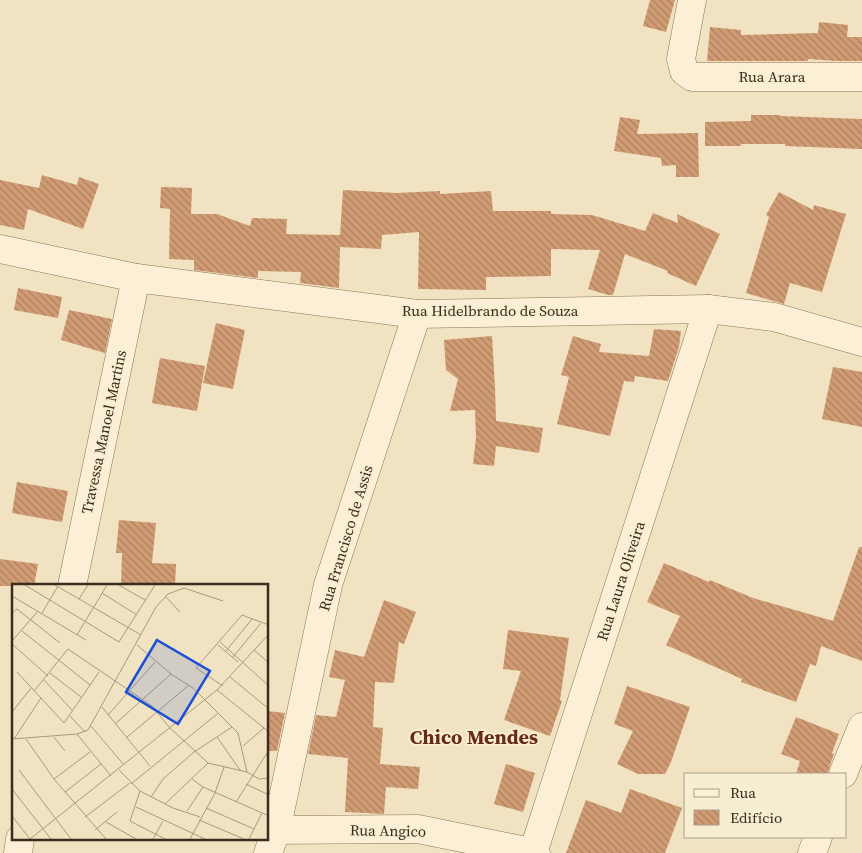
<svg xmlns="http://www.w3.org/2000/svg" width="862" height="853" font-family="'Source Serif 4',serif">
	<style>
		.building { fill: url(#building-back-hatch) }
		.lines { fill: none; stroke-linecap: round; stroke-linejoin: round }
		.minor-casing { stroke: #8b7357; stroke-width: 29 }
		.minor { stroke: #fbf0d5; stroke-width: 28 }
		.labels { text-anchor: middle; stroke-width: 4; stroke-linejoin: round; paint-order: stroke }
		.street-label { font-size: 15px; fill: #3a2b1d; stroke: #f7edd1 }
		.district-label { font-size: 20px; font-weight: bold; fill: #692b19; stroke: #f7edd1 }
		.inset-road { fill: none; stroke: #a8997f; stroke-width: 1 }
		.view { fill: #1d4ed8; fill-opacity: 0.15; stroke: #1d4ed8; stroke-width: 2.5 }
		.inset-edge { fill: none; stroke: #3a2b1d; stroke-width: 2.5 }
	</style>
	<defs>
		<pattern id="building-back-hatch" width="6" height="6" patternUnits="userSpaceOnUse" patternTransform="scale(1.25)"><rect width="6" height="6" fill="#d19c74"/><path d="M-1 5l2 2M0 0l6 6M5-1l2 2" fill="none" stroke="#ab7f5f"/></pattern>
	</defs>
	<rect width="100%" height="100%" fill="#f1e3c1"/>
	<!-- building -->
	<g class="building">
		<polygon points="650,0 675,0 666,32 643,26"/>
		<polygon points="819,22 848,25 847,37 862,37 862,61 836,61 808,59 808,61 707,61 710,27 741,30 741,35 818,33"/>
		<polygon points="751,115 780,115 780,116 862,119 862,149 785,146 785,144 741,144 741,146 705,146 705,122 751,121"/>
		<polygon points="620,117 640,120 637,134 698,133 699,177 676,177 676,165 662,166 661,158 614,151"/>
		<polygon points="42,175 77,185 79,177 99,184 83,229 28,209 24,230 0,225 0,180 39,188"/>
		<polygon points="161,187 192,188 191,214 217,214 250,226 252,218 287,219 286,234 340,235 343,190 396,193 440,191 440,194 491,191 493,211 551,211 551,214 592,215 645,231 653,213 678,223 677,214 720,234 696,286 667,273 668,271 625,254 613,295 608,295 588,289 600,250 551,249 551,276 486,277 486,290 418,289 419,232 382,235 381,249 340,247 339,288 300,283 301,272 258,271 258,278 194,270 194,260 169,259 170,209 160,208"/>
		<polygon points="779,192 813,210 814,205 846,214 822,292 790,283 784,304 746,293 769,217 766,215"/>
		<polygon points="18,288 62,297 58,318 14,310"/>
		<polygon points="69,310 112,319 105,353 61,340"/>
		<polygon points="216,323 245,330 233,389 203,383"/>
		<polygon points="654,329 681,331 679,347 668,381 635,376 634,382 624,381 610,436 557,424 569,377 561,375 573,336 601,344 599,352 649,356"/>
		<polygon points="492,336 495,387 496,421 543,428 539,453 496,446 494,466 473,464 476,438 475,410 450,411 458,379 446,370 444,340"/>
		<polygon points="160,358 205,366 197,411 152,403"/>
		<polygon points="833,367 862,372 862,427 822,419"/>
		<polygon points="17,482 68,491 62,522 12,513"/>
		<polygon points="119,520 156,523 152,563 176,564 175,586 121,586 122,553 116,553"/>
		<polygon points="859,547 862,547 862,661 821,646 816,666 810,664 796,702 741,682 742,679 666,645 680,616 647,602 664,563 709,582 710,580 753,598 833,621"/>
		<polygon points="0,559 38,564 34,586 0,586"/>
		<polygon points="384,600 416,612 404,644 399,642 394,683 375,682 373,727 383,728 380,764 420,767 418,789 386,787 384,814 345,812 348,758 308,754 316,715 336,717 345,680 329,677 335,650 364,657"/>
		<polygon points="508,630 569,638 560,700 562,701 550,736 504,720 521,671 503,669"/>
		<polygon points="627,686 690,707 671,762 665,774 638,774 617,764 633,731 614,724"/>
		<polygon points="268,711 285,713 277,751 268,751"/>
		<polygon points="796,717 839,734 832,753 834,754 829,768 828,774 796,774 800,761 781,754"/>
		<polygon points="506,764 535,773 523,812 494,804"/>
		<polygon points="630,789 682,808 665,853 566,853 586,800 621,813"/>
	</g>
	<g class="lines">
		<defs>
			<g id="minor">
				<polyline points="692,0 681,59 684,71 692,77 862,77"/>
				<polyline points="0,249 136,278 417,314 708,309 774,317 862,342"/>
				<polyline points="72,586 136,278"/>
				<polyline points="843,774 862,727"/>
				<polyline points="268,830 418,829 536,853"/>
				<polyline points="18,853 20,839"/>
				<polyline points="268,853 276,831 328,585 417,314"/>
				<polyline points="533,853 708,309"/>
				<polyline points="812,853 818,837"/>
			</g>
		</defs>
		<!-- minor casing -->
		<use href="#minor" class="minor-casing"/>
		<!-- minor -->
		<use href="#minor" class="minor"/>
	</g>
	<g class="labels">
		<!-- street labels -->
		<g class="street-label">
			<text x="772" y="82">Rua Arara</text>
			<text x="490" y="316">Rua Hidelbrando de Souza</text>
			<text transform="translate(104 432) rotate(-78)" y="5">Travessa Manoel Martins</text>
			<text transform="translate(346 538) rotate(-73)" y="5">Rua Francisco de Assis</text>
			<text transform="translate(621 581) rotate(-72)" y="5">Rua Laura Oliveira</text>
			<text transform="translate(388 831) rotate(1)" y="5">Rua Angico</text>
		</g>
		<!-- district labels -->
		<g class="district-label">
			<text x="474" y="744">Chico Mendes</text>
		</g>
	</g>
	<!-- overview -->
	<g transform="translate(12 584)">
		<rect width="256" height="256" fill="#f1e3c1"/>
		<path class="inset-road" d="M 13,1 L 107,58 L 143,1M 43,1 L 129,51M 107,1 L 133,16M 90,9 L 125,31M 0,12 L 74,56M 153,12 L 168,28M 67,15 L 76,1M 0,29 L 5,25 L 48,59M 30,29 L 46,2M 10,47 L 78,101M 65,51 L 95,1M 0,57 L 26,27M 208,58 L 257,102M 0,60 L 36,92M 125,61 L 159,90 L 181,104 L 226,149 L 235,188M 206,61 L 226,78M 242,66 L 257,79M 214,67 L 240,35M 221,73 L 249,39M 5,88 L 52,139 L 87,88M 38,89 L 69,113M 218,93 L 257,125M 32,96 L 60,126M 211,102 L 184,84 L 230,31 L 257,41M 205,106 L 257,148M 22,107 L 56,65 L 140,122 L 157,143 L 196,179 L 235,188 L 247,195 L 257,194M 90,123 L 138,182M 0,128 L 19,104M 96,131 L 143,78M 58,132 L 73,148M 103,140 L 159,90M 79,142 L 112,181M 65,150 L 99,192M 42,153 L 53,167M 205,153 L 228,186M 114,154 L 177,101M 0,155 L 65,150 L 76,146 L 144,23 L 156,10 L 172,4 L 211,17M 2,155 L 29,114M 14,155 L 42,195 L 94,255M 231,162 L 252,144M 7,186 L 59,255M 107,186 L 128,207 L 161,224 L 188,233M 42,195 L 78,168M 180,195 L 191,203 L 257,232M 119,200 L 205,130M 234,200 L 257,211M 0,205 L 39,255M 128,207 L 118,237 L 153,255M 53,208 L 89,180M 139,213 L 151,195 L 182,168 L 220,143M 224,218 L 257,166M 153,220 L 196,179M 124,223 L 193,255M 194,224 L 242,245M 175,227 L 191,203M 0,232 L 18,255M 73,233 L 118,199M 187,236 L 232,255M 94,238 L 124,255M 83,246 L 105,228M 18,255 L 205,106 L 257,50M 141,255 L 151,237M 178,255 L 203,209 L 212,183M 237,255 L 250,229"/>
		<path class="view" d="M 145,56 L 198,87 L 166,140 L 114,108 Z"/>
		<rect width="256" height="256" class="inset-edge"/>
	</g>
	<!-- legend -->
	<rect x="684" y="773" width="162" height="65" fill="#f7edd1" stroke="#ab9f89"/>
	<rect x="694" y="789" width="25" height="8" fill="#fbf0d5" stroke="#ab9f89"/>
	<text x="730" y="798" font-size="15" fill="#3a2b1d">Rua</text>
	<rect x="694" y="810" width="25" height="15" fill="url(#building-back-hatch)" stroke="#ab9f89"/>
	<text x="730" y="823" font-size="15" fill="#3a2b1d">Edifício</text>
</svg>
